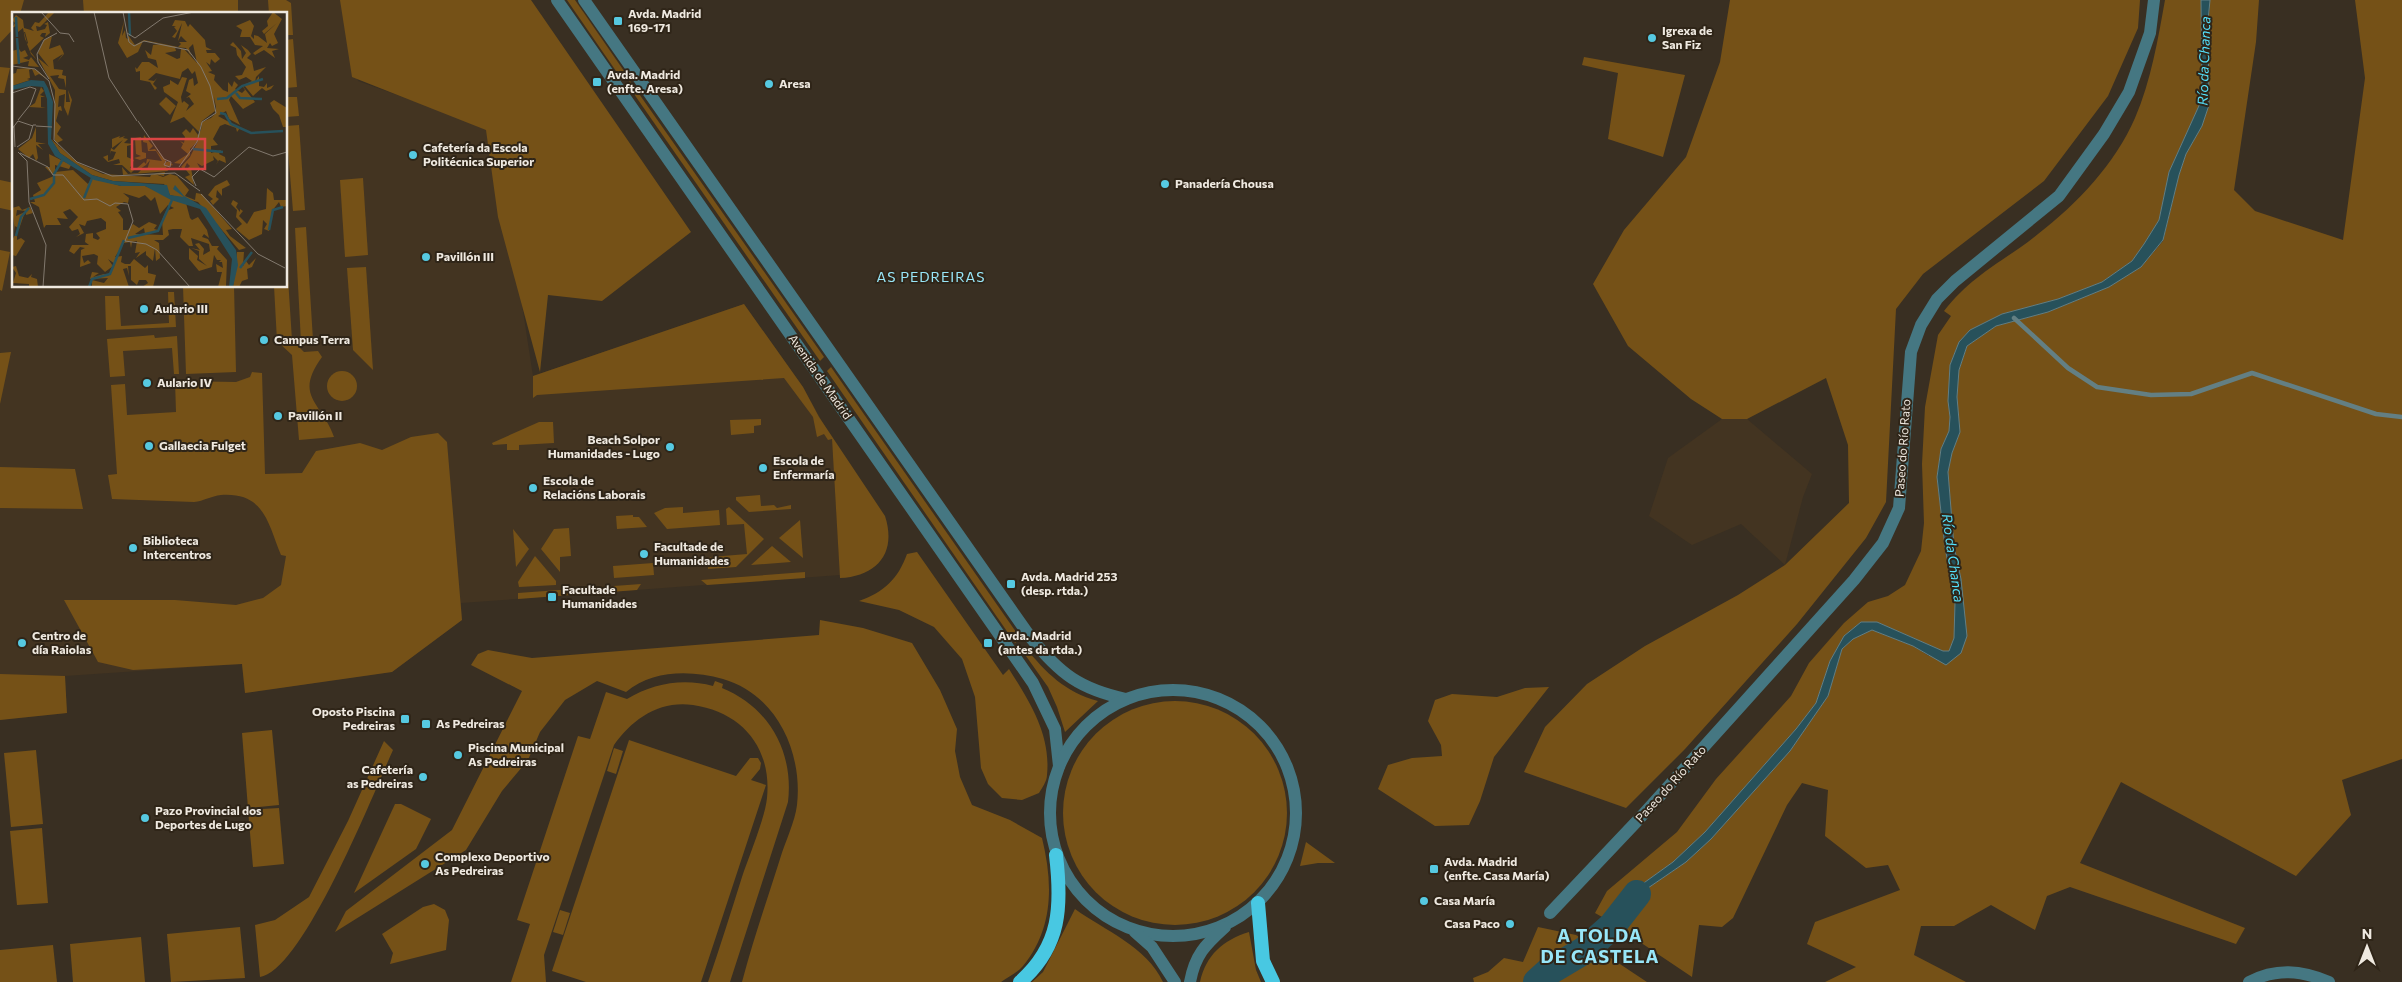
<svg xmlns="http://www.w3.org/2000/svg" width="2402" height="982" font-family="Commissioner,sans-serif">
	<style>
		.built { fill: #433421; fill-rule: evenodd }
		.green { fill: #755117 }
		.water { fill: #27515b; stroke: #637f83 }
		.lines { fill: none; stroke-linecap: round; stroke-linejoin: round }
		.stream { stroke: #637f83; stroke-width: 4.5 }
		.river { stroke: #27515b; stroke-width: 28 }
		.tertiary { stroke: #457782; stroke-width: 12 }
		.trunk { stroke: #48c8e2; stroke-width: 14 }
		.poi-dot { fill: #56c9e1; stroke: #2f2518; stroke-width: 2 }
		.labels { text-anchor: middle; stroke-width: 4; stroke-linejoin: round; paint-order: stroke }
		.poi-label { font-size: 12px; font-weight: bold; fill: #efe9e0; stroke: #2f2518; text-anchor: start }
		.street-label { font-size: 12px; fill: #efe9e0; stroke: #2f2518 }
		.water-label { font-size: 14px; font-style: italic; fill: #54dffa; stroke: #2f2518 }
		.neighbourhood-label { font-size: 14px; letter-spacing: 1px; fill: #98e6f8; stroke: #2f2518 }
		.district-label { font-size: 18px; font-weight: bold; letter-spacing: 1px; fill: #98e6f8; stroke: #2f2518 }
		.inset-river { fill: none; stroke: #27515b; stroke-width: 2.5 }
		.inset-road { fill: none; stroke: #82796e; stroke-width: 1 }
		.view { fill: #da4544; fill-opacity: 0.15; stroke: #da4544; stroke-width: 2.5 }
		.inset-edge { fill: none; stroke: #efe9e0; stroke-width: 2.5 }
	</style>
	<rect width="100%" height="100%" fill="#392f22"/>
	<!-- built -->
	<g class="built">
		<path d="M 0,0 L 346,0 L 358,81 L 495,130 L 533,376 L 744,304 L 803,387 L 832,439 L 840,575 L 461,603 L 462,620 L 392,672 L 245,693 L 242,664 L 65,676 L 67,713 L 0,720 ZM 14,14 L 286,14 L 286,286 L 14,286 Z"/>
		<polygon points="1722,419 1747,419 1812,474 1803,497 1785,565 1741,524 1692,545 1649,516 1668,458"/>
	</g>
	<!-- green -->
	<g class="green">
		<polygon points="0,0 24,0 20,14 14,14 14,28 0,43"/>
		<polygon points="83,0 238,0 238,14 84,14"/>
		<polygon points="268,0 286,0 291,3 293,35 286,35 286,14 269,14"/>
		<polygon points="340,0 531,0 691,232 602,301 548,295 540,372 498,217 486,130 352,77"/>
		<polygon points="567,0 575,0 624,71 618,74"/>
		<polygon points="1730,0 2140,0 2138,28 2108,96 2044,181 1923,274 1896,309 1886,502 1866,538 1797,624 1685,749 1626,808 1524,772 1545,727 1587,684 1645,646 1738,595 1785,565 1849,503 1848,445 1826,378 1747,419 1722,419 1691,399 1628,346 1593,284 1624,230 1686,157 1720,62"/>
		<path d="M 2165,0 L 2201,0 L 2202,99 L 2169,172 L 2159,220 L 2144,244 L 2132,261 L 2102,282 L 2058,299 L 2002,314 L 1970,330 L 1959,342 L 1950,365 L 1948,401 L 1950,417 L 1949,431 L 1941,449 L 1937,477 L 1945,547 L 1955,602 L 1954,638 L 1949,651 L 1943,651 L 1877,622 L 1861,622 L 1844,636 L 1830,661 L 1816,703 L 1796,729 L 1705,832 L 1673,862 L 1627,895 L 1611,922 L 1595,913 L 1607,891 L 1677,832 L 1716,779 L 1791,696 L 1809,663 L 1844,623 L 1868,602 L 1888,596 L 1905,585 L 1921,551 L 1924,523 L 1922,464 L 1925,407 L 1938,335 L 1951,316 L 1944,311 C 1974,273 2003,262 2038,234 C 2077,204 2115,164 2135,118 C 2151,81 2158,39 2165,0 Z"/>
		<polygon points="2210,0 2259,0 2256,42 2234,190 2255,211 2343,240 2365,78 2355,0 2402,0 2402,759 2342,780 2351,815 2296,876 2121,782 2080,863 2245,928 2236,944 2070,887 2047,896 2035,930 1991,905 1954,926 1921,926 1914,955 1966,982 1825,982 1856,967 1807,944 1815,922 1900,890 1888,865 1866,868 1825,836 1828,790 1802,783 1787,805 1733,918 1722,927 1699,925 1692,977 1616,926 1648,888 1686,862 1711,839 1790,751 1828,696 1842,649 1853,639 1872,630 1913,646 1929,656 1961,653 1961,579 1954,546 1948,472 1952,453 1960,432 1957,397 1959,370 1967,346 1996,326 2048,312 2109,287 2141,267 2163,241 2179,175 2186,154 2202,126"/>
		<polygon points="293,39 297,87 286,88 286,40"/>
		<polygon points="1584,57 1685,75 1663,157 1608,139 1618,73 1582,65"/>
		<polygon points="0,67 10,68 4,93 0,93"/>
		<polygon points="630,81 824,357 820,361 627,84"/>
		<polygon points="286,97 297,97 299,116 286,117"/>
		<polygon points="299,125 305,210 293,211 286,126"/>
		<polygon points="363,178 368,255 345,257 340,180"/>
		<polygon points="0,180 14,183 14,211 0,208"/>
		<polygon points="306,227 313,340 301,342 295,228"/>
		<path d="M 286,247 L 292,340 L 304,352 L 318,351 L 322,357 C 293,397 322,402 334,437 L 299,440 L 292,355 L 277,341 L 274,286 L 286,286 Z"/>
		<polygon points="0,250 10,252 2,291 0,290"/>
		<polygon points="366,267 373,370 353,350 347,268"/>
		<polygon points="183,286 234,286 236,372 186,374"/>
		<polygon points="168,292 174,292 176,327 106,330 105,296 119,296 121,326 169,323"/>
		<path d="M 744,304 L 803,387 L 819,417 L 885,516 C 897,553 877,576 840,578 L 832,439 L 828,440 L 824,434 L 817,437 L 813,417 L 784,378 L 537,395 L 533,398 L 533,376 Z"/>
		<polygon points="154,335 155,338 177,336 179,374 174,374 172,348 123,351 125,376 110,377 107,339"/>
		<polygon points="11,352 0,404 0,353"/>
		<polygon points="831,367 1021,639 1015,643 827,371"/>
		<circle cx="342" cy="386" r="15"/>
		<path d="M 252,372 L 262,373 L 265,474 L 302,473 L 316,451 L 360,443 L 382,450 L 411,437 L 438,433 L 447,442 L 462,620 L 392,672 L 245,693 L 242,664 L 133,670 L 98,662 L 64,600 L 175,600 L 236,605 L 263,598 L 281,585 L 286,556 L 281,555 C 268,524 265,492 221,495 C 211,496 204,501 194,502 L 112,499 L 108,475 L 117,474 L 111,385 L 125,384 L 127,415 L 176,412 L 175,381 L 236,382 L 250,377 Z"/>
		<polygon points="761,419 761,425 754,426 754,433 731,435 730,420"/>
		<polygon points="539,422 553,422 554,443 519,445 519,450 507,450 507,444 493,445 492,443"/>
		<polygon points="0,467 75,469 83,509 0,508"/>
		<polygon points="760,495 761,506 774,505 777,508 791,505 791,509 749,512 736,500 736,497"/>
		<polygon points="683,507 683,513 719,510 720,525 667,529 654,513 665,508"/>
		<polygon points="729,507 764,539 736,567 708,569 708,564 688,565 687,559 747,554 744,524 727,525 726,509"/>
		<polygon points="633,515 633,517 639,517 647,527 617,529 616,516"/>
		<polygon points="800,520 803,558 779,538"/>
		<polygon points="569,528 571,556 560,557 560,572 541,549 554,529"/>
		<polygon points="513,529 529,549 516,567"/>
		<polygon points="772,546 791,562 751,565"/>
		<path d="M 917,552 L 1003,675 L 1009,669 C 1030,702 1051,735 1047,775 C 1047,781 1042,788 1039,793 L 1022,800 L 1002,798 L 988,784 L 981,768 L 975,697 L 962,659 L 934,627 L 899,610 L 859,601 C 884,592 898,579 907,554 Z"/>
		<polygon points="535,556 556,581 556,585 519,587 518,582"/>
		<polygon points="653,563 654,575 614,578 613,566"/>
		<polygon points="805,572 805,578 707,585 701,580"/>
		<polygon points="641,584 637,590 518,599 518,593"/>
		<path d="M 820,620 L 863,628 L 912,643 L 940,690 L 957,729 L 955,751 L 960,777 L 972,805 L 1010,820 L 1042,838 C 1053,883 1054,928 1023,966 C 1018,972 1008,977 1001,982 L 742,982 C 753,940 767,900 780,859 C 785,842 795,822 797,805 C 803,752 776,694 723,679 C 690,670 653,670 626,692 L 597,681 L 565,700 L 540,732 L 528,760 L 502,791 L 466,850 L 335,932 L 346,911 L 452,830 L 522,691 L 471,665 L 478,654 L 488,650 L 532,658 L 819,635 Z"/>
		<path d="M 1025,647 C 1046,673 1065,692 1098,701 L 1065,732 L 1057,707 L 1048,687 L 1021,649 Z"/>
		<polygon points="0,674 65,676 67,713 0,720"/>
		<path d="M 715,681 L 723,684 L 722,688 C 769,707 794,752 788,802 L 730,982 L 708,982 C 720,947 731,912 742,877 C 749,856 765,818 767,798 C 772,748 742,712 693,705 C 660,700 632,719 614,745 L 544,955 L 546,982 L 511,982 L 530,924 L 517,920 L 578,736 L 590,739 L 606,692 L 627,699 C 653,683 684,678 713,686 Z"/>
		<polygon points="1549,687 1494,757 1480,801 1469,825 1435,826 1378,789 1388,765 1412,758 1442,756 1441,745 1428,721 1435,700 1452,694 1497,697 1525,688"/>
		<circle cx="1175" cy="813" r="112"/>
		<polygon points="272,730 279,805 248,808 242,733"/>
		<polygon points="629,740 736,776 750,758 758,758 761,763 760,769 751,780 766,785 701,982 586,982 552,971"/>
		<path d="M 384,741 L 393,750 C 374,792 303,971 260,977 L 255,925 L 275,920 L 309,897 L 348,821 Z"/>
		<polygon points="614,748 623,751 616,774 607,771"/>
		<polygon points="36,750 43,824 11,827 4,753"/>
		<polygon points="395,804 401,804 431,819 416,849 354,893"/>
		<polygon points="279,808 284,864 253,867 248,810"/>
		<polygon points="42,828 48,903 17,905 10,831"/>
		<polygon points="1306,842 1335,863 1318,863 1300,866"/>
		<polygon points="434,904 445,910 449,920 446,950 390,964 393,953 382,934 423,907"/>
		<path d="M 1075,909 C 1104,930 1147,947 1163,982 L 1032,982 L 1043,972 Z"/>
		<polygon points="560,910 570,913 563,935 553,932"/>
		<polygon points="240,927 245,978 171,982 167,934"/>
		<polygon points="1538,927 1576,935 1647,982 1474,982 1473,978 1488,972 1504,958 1523,962"/>
		<path d="M 1249,932 L 1256,970 L 1261,982 L 1200,982 C 1206,955 1223,940 1249,932 Z"/>
		<polygon points="141,937 145,982 73,982 70,944"/>
		<polygon points="53,945 57,982 0,982 0,950"/>
	</g>
	<!-- water -->
	<polygon class="water" points="2201,0 2210,0 2208,21 2209,105 2202,126 2186,154 2179,175 2163,240 2141,267 2109,287 2048,312 1996,326 1967,346 1959,370 1957,397 1960,432 1952,453 1948,472 1954,546 1961,579 1967,636 1961,653 1946,665 1913,646 1872,630 1853,639 1842,649 1828,696 1790,751 1711,839 1686,862 1648,888 1616,926 1611,922 1627,895 1673,862 1705,832 1796,729 1816,703 1830,661 1844,636 1861,622 1877,622 1943,651 1949,651 1954,638 1955,602 1945,547 1937,477 1941,449 1949,431 1950,417 1948,401 1950,365 1959,342 1970,330 2002,314 2058,299 2102,282 2132,261 2144,244 2159,220 2169,172 2202,99"/>
	<g class="lines">
		<!-- stream -->
		<polyline class="stream" points="2014,318 2068,368 2097,387 2151,395 2191,394 2252,373 2376,414 2402,417"/>
		<!-- river -->
		<polyline class="river" points="1537,982 1548,972 1585,950 1612,926 1637,894"/>
		<!-- tertiary -->
		<g class="tertiary">
			<polyline points="557,0 1033,683 1055,729 1059,766"/>
			<path d="M 584,0 L 1031,638 C 1060,674 1080,689 1126,699"/>
			<circle cx="1173" cy="813" r="123"/>
			<polyline points="1550,913 1639,819 1854,580 1883,543 1899,508 1911,352 1921,325 1937,299 1955,281 2059,196 2104,134 2129,92 2150,33 2154,0"/>
			<polyline points="1135,932 1152,947 1175,982"/>
			<path d="M 1190,982 C 1195,955 1205,945 1225,927"/>
			<path d="M 2249,982 C 2276,968 2301,970 2329,982"/>
		</g>
		<!-- trunk -->
		<g class="trunk">
			<polyline points="1258,903 1263,961 1273,982"/>
			<path d="M 1020,982 C 1061,946 1062,906 1056,855"/>
		</g>
	</g>
	<!-- markers -->
	<g class="poi-dot">
		<rect x="613" y="16" width="10" height="10" rx="2.5"/>
		<circle cx="1652" cy="38" r="5"/>
		<rect x="592" y="77" width="10" height="10" rx="2.5"/>
		<circle cx="769" cy="84" r="5"/>
		<circle cx="413" cy="155" r="5"/>
		<circle cx="1165" cy="184" r="5"/>
		<circle cx="426" cy="257" r="5"/>
		<circle cx="144" cy="309" r="5"/>
		<circle cx="264" cy="340" r="5"/>
		<circle cx="147" cy="383" r="5"/>
		<circle cx="278" cy="416" r="5"/>
		<circle cx="149" cy="446" r="5"/>
		<circle cx="670" cy="447" r="5"/>
		<circle cx="763" cy="468" r="5"/>
		<circle cx="533" cy="488" r="5"/>
		<circle cx="133" cy="548" r="5"/>
		<circle cx="644" cy="554" r="5"/>
		<rect x="1006" y="579" width="10" height="10" rx="2.5"/>
		<rect x="547" y="592" width="10" height="10" rx="2.5"/>
		<circle cx="22" cy="643" r="5"/>
		<rect x="983" y="638" width="10" height="10" rx="2.5"/>
		<rect x="400" y="714" width="10" height="10" rx="2.5"/>
		<rect x="421" y="719" width="10" height="10" rx="2.5"/>
		<circle cx="458" cy="755" r="5"/>
		<circle cx="423" cy="777" r="5"/>
		<circle cx="145" cy="818" r="5"/>
		<circle cx="425" cy="864" r="5"/>
		<rect x="1429" y="864" width="10" height="10" rx="2.5"/>
		<circle cx="1424" cy="901" r="5"/>
		<circle cx="1510" cy="924" r="5"/>
	</g>
	<g class="labels">
		<!-- poi labels -->
		<g class="poi-label">
			<text x="628" y="18">Avda. Madrid<tspan x="628" dy="14">169-171</tspan></text>
			<text x="1662" y="35">Igrexa de<tspan x="1662" dy="14">San Fiz</tspan></text>
			<text x="607" y="79">Avda. Madrid<tspan x="607" dy="14">(enfte. Aresa)</tspan></text>
			<text x="779" y="88">Aresa</text>
			<text x="423" y="152">Cafetería da Escola<tspan x="423" dy="14">Politécnica Superior</tspan></text>
			<text x="1175" y="188">Panadería Chousa</text>
			<text x="436" y="261">Pavillón III</text>
			<text x="154" y="313">Aulario III</text>
			<text x="274" y="344">Campus Terra</text>
			<text x="157" y="387">Aulario IV</text>
			<text x="288" y="420">Pavillón II</text>
			<text x="660" y="444" text-anchor="end">Beach Solpor<tspan x="660" dy="14">Humanidades - Lugo</tspan></text>
			<text x="159" y="450">Gallaecia Fulget</text>
			<text x="773" y="465">Escola de<tspan x="773" dy="14">Enfermaría</tspan></text>
			<text x="543" y="485">Escola de<tspan x="543" dy="14">Relacións Laborais</tspan></text>
			<text x="143" y="545">Biblioteca<tspan x="143" dy="14">Intercentros</tspan></text>
			<text x="654" y="551">Facultade de<tspan x="654" dy="14">Humanidades</tspan></text>
			<text x="1021" y="581">Avda. Madrid 253<tspan x="1021" dy="14">(desp. rtda.)</tspan></text>
			<text x="562" y="594">Facultade<tspan x="562" dy="14">Humanidades</tspan></text>
			<text x="32" y="640">Centro de<tspan x="32" dy="14">día Raiolas</tspan></text>
			<text x="998" y="640">Avda. Madrid<tspan x="998" dy="14">(antes da rtda.)</tspan></text>
			<text x="395" y="716" text-anchor="end">Oposto Piscina<tspan x="395" dy="14">Pedreiras</tspan></text>
			<text x="436" y="728">As Pedreiras</text>
			<text x="468" y="752">Piscina Municipal<tspan x="468" dy="14">As Pedreiras</tspan></text>
			<text x="413" y="774" text-anchor="end">Cafetería<tspan x="413" dy="14">as Pedreiras</tspan></text>
			<text x="155" y="815">Pazo Provincial dos<tspan x="155" dy="14">Deportes de Lugo</tspan></text>
			<text x="435" y="861">Complexo Deportivo<tspan x="435" dy="14">As Pedreiras</tspan></text>
			<text x="1444" y="866">Avda. Madrid<tspan x="1444" dy="14">(enfte. Casa María)</tspan></text>
			<text x="1434" y="905">Casa María</text>
			<text x="1500" y="928" text-anchor="end">Casa Paco</text>
		</g>
		<!-- street labels -->
		<g class="street-label">
			<text transform="translate(820 377) rotate(55)" y="4">Avenida de Madrid</text>
			<text transform="translate(1903 448) rotate(-86)" y="4">Paseo do Río Rato</text>
			<text transform="translate(1671 784) rotate(-48)" y="4">Paseo do Río Rato</text>
		</g>
		<!-- water labels -->
		<g class="water-label">
			<text transform="translate(2204 61) rotate(-88)" y="5">Río da Chanca</text>
			<text transform="translate(1953 558) rotate(82)" y="5">Río da Chanca</text>
		</g>
		<!-- neighbourhood labels -->
		<g class="neighbourhood-label">
			<text x="931" y="282">AS PEDREIRAS</text>
		</g>
		<!-- district labels -->
		<g class="district-label">
			<text x="1600" y="942">A TOLDA<tspan x="1600" dy="21">DE CASTELA</tspan></text>
		</g>
	</g>
	<!-- overview -->
	<g transform="translate(12 12)">
		<rect width="275" height="275" fill="#392f22"/>
		<path d="M 10,0 L 12,16 L 22,19 L 19,16 L 23,10 L 27,11 L 37,0 L 43,0 L 28,15 L 24,14 L 25,19 L 33,17 L 35,13 L 32,12 L 36,10 L 38,21 L 33,25 L 34,21 L 30,21 L 28,24 L 32,26 L 18,39 L 25,48 L 19,42 L 15,32 L 16,31 L 13,20 L 15,20 L 12,20 L 15,31 L 13,27 L 11,16 L 6,20 L 4,14 L 0,16 L 3,11 L 0,8 L 4,3 L 11,8 ZM 261,0 L 270,7 L 262,22 L 266,31 L 260,34 L 258,31 L 255,36 L 267,37 L 260,39 L 263,46 L 252,38 L 243,43 L 241,41 L 251,34 L 243,33 L 238,25 L 228,25 L 230,18 L 224,14 L 238,8 L 242,14 L 239,24 L 242,27 L 242,23 L 246,24 L 255,31 L 253,22 L 265,11 L 252,22 L 250,19 L 256,14 L 255,9 ZM 163,8 L 173,9 L 176,15 L 178,12 L 193,28 L 194,35 L 200,38 L 194,38 L 195,41 L 203,41 L 208,47 L 203,51 L 199,47 L 198,53 L 194,50 L 200,59 L 196,60 L 203,63 L 202,68 L 211,78 L 216,80 L 216,70 L 220,75 L 222,69 L 226,73 L 223,77 L 230,81 L 233,78 L 229,72 L 243,90 L 231,97 L 219,84 L 217,88 L 228,113 L 217,107 L 214,99 L 206,104 L 228,116 L 225,120 L 224,116 L 213,112 L 208,114 L 201,127 L 206,133 L 199,134 L 199,141 L 209,138 L 207,142 L 213,145 L 214,151 L 207,148 L 204,153 L 206,149 L 201,144 L 202,148 L 190,154 L 185,151 L 188,156 L 179,156 L 182,173 L 173,165 L 178,163 L 174,158 L 178,154 L 175,151 L 172,157 L 169,155 L 178,145 L 186,129 L 178,137 L 178,143 L 170,152 L 162,151 L 176,142 L 169,136 L 171,132 L 168,129 L 172,131 L 173,125 L 170,121 L 174,117 L 178,121 L 181,116 L 186,123 L 189,118 L 190,110 L 199,106 L 204,101 L 204,95 L 202,85 L 203,99 L 190,109 L 187,120 L 172,105 L 158,111 L 166,90 L 152,80 L 151,75 L 158,72 L 158,68 L 166,73 L 170,65 L 175,66 L 169,85 L 170,91 L 172,89 L 177,93 L 174,99 L 182,92 L 177,85 L 174,86 L 179,82 L 174,79 L 177,68 L 181,66 L 182,74 L 186,71 L 183,59 L 180,62 L 176,56 L 170,60 L 168,67 L 144,61 L 136,68 L 142,69 L 145,66 L 141,72 L 145,76 L 143,78 L 138,70 L 128,68 L 128,59 L 124,60 L 123,55 L 125,57 L 130,50 L 137,50 L 146,56 L 144,48 L 136,46 L 133,38 L 139,43 L 141,33 L 149,32 L 131,29 L 126,40 L 115,46 L 106,31 L 112,9 L 110,24 L 113,18 L 114,26 L 116,27 L 116,23 L 123,33 L 132,28 L 166,35 L 169,32 L 167,30 L 175,30 L 169,24 L 166,29 L 170,11 L 163,26 L 160,25 L 165,19 L 162,15 L 164,14 L 160,14 ZM 181,32 L 185,51 L 172,37 L 169,37 L 168,46 L 165,47 L 153,41 L 164,39 L 163,35 L 174,36 L 179,44 L 177,36 ZM 40,24 L 37,37 L 48,33 L 51,39 L 52,42 L 45,50 L 51,42 L 41,48 L 42,57 L 51,58 L 50,63 L 54,64 L 54,76 L 52,67 L 46,66 L 47,63 L 38,64 L 47,77 L 54,78 L 54,90 L 58,90 L 56,78 L 60,88 L 56,104 L 52,95 L 53,82 L 47,84 L 46,95 L 49,94 L 50,99 L 47,98 L 44,109 L 49,115 L 45,122 L 51,128 L 45,131 L 48,136 L 43,129 L 42,122 L 43,78 L 26,46 L 37,55 L 26,41 L 32,28 ZM 221,30 L 229,39 L 230,47 L 234,41 L 229,33 L 236,38 L 239,42 L 235,46 L 240,49 L 242,59 L 254,55 L 244,65 L 243,70 L 247,64 L 247,74 L 252,75 L 255,71 L 255,76 L 262,73 L 259,77 L 254,79 L 250,76 L 241,84 L 232,73 L 240,69 L 234,65 L 227,68 L 223,64 L 230,63 L 234,55 L 225,43 L 224,36 L 218,33 ZM 7,37 L 9,40 L 13,38 L 16,44 L 11,46 L 17,48 L 19,45 L 27,55 L 16,54 L 17,49 L 0,53 L 0,39 ZM 17,56 L 21,57 L 26,59 L 35,67 L 27,62 L 23,64 L 20,57 L 17,58 L 18,66 L 15,67 L 18,68 L 0,74 L 0,62 L 4,61 L 5,57 ZM 29,75 L 32,79 L 28,83 L 33,85 L 29,85 L 29,95 L 34,96 L 17,95 L 23,91 ZM 154,85 L 164,94 L 158,103 L 147,92 ZM 262,88 L 275,96 L 275,115 L 271,115 L 267,103 L 261,97 L 258,91 ZM 24,115 L 24,130 L 34,132 L 26,132 L 31,138 L 24,133 L 26,146 L 24,149 L 21,142 L 17,146 L 6,137 L 20,126 ZM 134,122 L 154,149 L 152,151 L 157,149 L 161,153 L 154,155 L 156,159 L 111,163 L 110,155 L 116,162 L 126,161 L 129,158 L 135,158 L 138,148 L 134,153 L 128,157 L 125,156 L 132,150 L 134,152 L 135,147 L 150,149 L 144,139 L 136,139 L 135,131 L 131,130 L 132,123 L 141,134 L 137,138 L 143,137 L 151,147 ZM 108,124 L 107,126 L 113,124 L 111,126 L 116,127 L 112,131 L 122,132 L 115,134 L 115,145 L 122,148 L 118,156 L 124,156 L 119,161 L 110,153 L 101,153 L 108,151 L 107,147 L 96,150 L 91,145 L 96,143 L 96,149 L 101,147 L 104,140 L 99,139 L 98,142 L 99,136 L 102,138 L 111,128 L 100,136 L 100,127 ZM 129,125 L 130,140 L 134,141 L 134,146 L 128,148 L 122,146 L 129,144 L 124,142 L 123,126 ZM 39,127 L 66,151 L 91,162 L 138,165 L 139,163 L 146,161 L 153,160 L 152,164 L 143,162 L 151,165 L 158,162 L 165,164 L 177,178 L 173,184 L 183,188 L 184,181 L 190,182 L 220,217 L 214,218 L 218,224 L 234,236 L 227,238 L 186,190 L 158,183 L 152,172 L 101,169 L 80,163 L 48,141 ZM 37,142 L 59,153 L 57,157 L 43,153 L 43,160 L 61,158 L 76,172 L 80,166 L 109,174 L 133,174 L 174,191 L 178,206 L 180,208 L 186,205 L 195,218 L 197,226 L 192,222 L 190,225 L 196,227 L 200,234 L 207,234 L 205,237 L 215,248 L 214,274 L 206,275 L 210,260 L 205,260 L 204,252 L 211,256 L 210,250 L 207,250 L 209,248 L 205,248 L 202,243 L 200,255 L 187,259 L 177,247 L 177,236 L 186,244 L 185,248 L 195,254 L 187,247 L 187,239 L 179,236 L 188,238 L 183,232 L 187,231 L 192,237 L 191,243 L 198,239 L 197,232 L 179,226 L 181,234 L 177,234 L 168,225 L 170,217 L 161,217 L 156,218 L 157,223 L 151,228 L 142,228 L 147,231 L 148,246 L 144,249 L 143,236 L 141,249 L 134,243 L 134,239 L 124,246 L 128,240 L 123,241 L 125,229 L 120,230 L 119,236 L 118,230 L 112,231 L 103,245 L 110,244 L 109,250 L 113,252 L 118,252 L 122,247 L 133,256 L 136,253 L 136,261 L 144,263 L 141,275 L 130,275 L 136,271 L 134,268 L 127,268 L 125,273 L 119,268 L 119,254 L 116,254 L 117,264 L 115,256 L 111,257 L 117,275 L 80,275 L 80,268 L 92,271 L 96,266 L 78,267 L 80,260 L 87,261 L 81,265 L 92,262 L 96,264 L 103,252 L 96,247 L 101,254 L 93,260 L 85,252 L 86,244 L 82,242 L 70,244 L 72,251 L 76,248 L 79,251 L 68,255 L 69,238 L 73,236 L 68,235 L 62,242 L 57,239 L 60,233 L 77,233 L 73,230 L 74,222 L 81,221 L 81,226 L 86,228 L 88,226 L 84,221 L 94,217 L 94,210 L 89,206 L 75,209 L 73,214 L 67,212 L 72,221 L 64,225 L 68,222 L 66,217 L 60,219 L 57,215 L 66,205 L 58,197 L 51,200 L 56,207 L 45,206 L 49,213 L 34,213 L 32,216 L 27,195 L 18,190 L 23,190 L 21,183 L 29,178 L 25,171 L 42,164 L 33,155 L 38,155 ZM 111,181 L 127,186 L 133,183 L 139,189 L 143,185 L 148,202 L 156,193 L 162,196 L 154,199 L 150,208 L 151,223 L 123,222 L 132,216 L 133,222 L 146,218 L 142,217 L 145,213 L 137,210 L 127,216 L 121,212 L 116,218 L 111,218 L 111,207 L 106,200 L 109,199 L 104,195 L 112,190 L 116,191 L 117,186 ZM 215,168 L 218,173 L 210,177 L 210,184 L 205,178 L 204,185 L 207,187 L 201,193 L 198,189 L 201,187 L 196,183 L 203,174 ZM 255,176 L 261,181 L 262,188 L 275,188 L 275,194 L 269,195 L 267,190 L 260,199 L 257,219 L 252,217 L 255,212 L 251,208 L 250,222 L 237,228 L 224,217 L 230,212 L 224,205 L 225,198 L 219,192 L 221,188 L 226,191 L 224,195 L 228,200 L 228,197 L 231,199 L 227,204 L 235,212 L 242,200 L 254,197 ZM 7,194 L 10,198 L 18,195 L 21,201 L 14,203 L 14,199 L 5,198 L 4,204 L 13,200 L 7,217 L 3,214 L 3,220 L 0,196 ZM 5,220 L 5,228 L 9,226 L 13,229 L 4,244 L 0,243 L 0,228 ZM 225,240 L 232,240 L 231,254 L 234,249 L 237,253 L 244,246 L 240,255 L 235,257 L 236,267 L 230,269 L 227,275 L 221,275 ZM 4,254 L 7,264 L 16,266 L 20,262 L 19,265 L 25,267 L 26,275 L 17,275 L 17,272 L 1,271 L 0,274 L 4,261 L 0,255 Z" fill="#755117" fill-rule="evenodd"/>
		<path d="M 19,68 L 32,69 L 36,76 L 41,90 L 39,127 L 48,141 L 80,163 L 101,169 L 155,173 L 158,183 L 172,185 L 161,177 L 163,173 L 172,184 L 194,196 L 224,238 L 226,253 L 221,275 L 217,275 L 220,247 L 188,197 L 159,188 L 133,174 L 109,174 L 82,168 L 43,144 L 36,132 L 35,87 L 31,75 L 19,74 L 0,78 L 0,74 Z" fill="#27515b"/>
		<path class="inset-river" d="M 117,0 L 118,24M 4,5 L 5,25M 5,26 L 7,52M 224,81 L 228,86 L 250,87M 205,87 L 215,86 L 230,74 L 251,67M 208,101 L 213,102 L 219,112 L 239,121 L 271,119M 181,137 L 211,140M 72,186 L 80,166M 18,187 L 32,183 L 42,171 L 42,162 L 51,147M 257,218 L 261,198 L 271,195M 4,224 L 9,205 L 17,196M 116,226 L 146,219 L 160,188M 228,256 L 240,240M 77,275 L 80,267 L 98,262 L 112,228"/>
		<path class="inset-road" d="M 29,0 L 48,21 L 57,22 L 62,30M 82,0 L 97,66 L 125,109M 111,0 L 115,21 L 123,26 L 151,6 L 182,0M 115,21 L 117,30 L 122,34 L 132,29 L 176,38 L 189,55 L 198,74 L 204,101 L 190,110 L 185,130 L 167,155M 0,54 L 23,57 L 37,69 L 43,92 L 42,128 L 65,150 L 100,164 L 163,161 L 188,179M 37,67 L 26,50 L 25,42 L 32,28 L 45,21M 0,81 L 18,75 L 24,77 L 18,93 L 6,108M 126,109 L 152,147 L 159,150 L 158,155 L 152,153 L 154,149M 2,114 L 3,135M 24,114 L 40,115M 0,117 L 6,109 L 21,114M 5,135 L 17,127 L 21,113 L 24,113M 6,140 L 15,149 L 17,190 L 34,233 L 31,275M 8,141 L 36,155 L 41,163 L 51,163 L 72,188 L 85,187 L 98,194 L 103,191 L 116,192 L 121,209 L 113,229 L 134,232 L 145,238 L 178,275M 184,174 L 180,165 L 188,157 L 202,165 L 237,135 L 261,144 L 275,140M 189,182 L 246,242 L 273,256"/>
		<path class="view" d="M 120,127 L 193,127 L 193,157 L 120,157 Z"/>
		<rect width="275" height="275" class="inset-edge"/>
	</g>
	<!-- north arrow -->
	<g transform="translate(2367 947)" stroke="#2f2518" stroke-width="4" paint-order="stroke">
	<path d="M0-4L9 19L0 12L-9 19Z" fill="#efe9e0"/>
	<text y="-8" font-size="14" font-weight="bold" text-anchor="middle" fill="#efe9e0">N</text>
	</g>
</svg>
